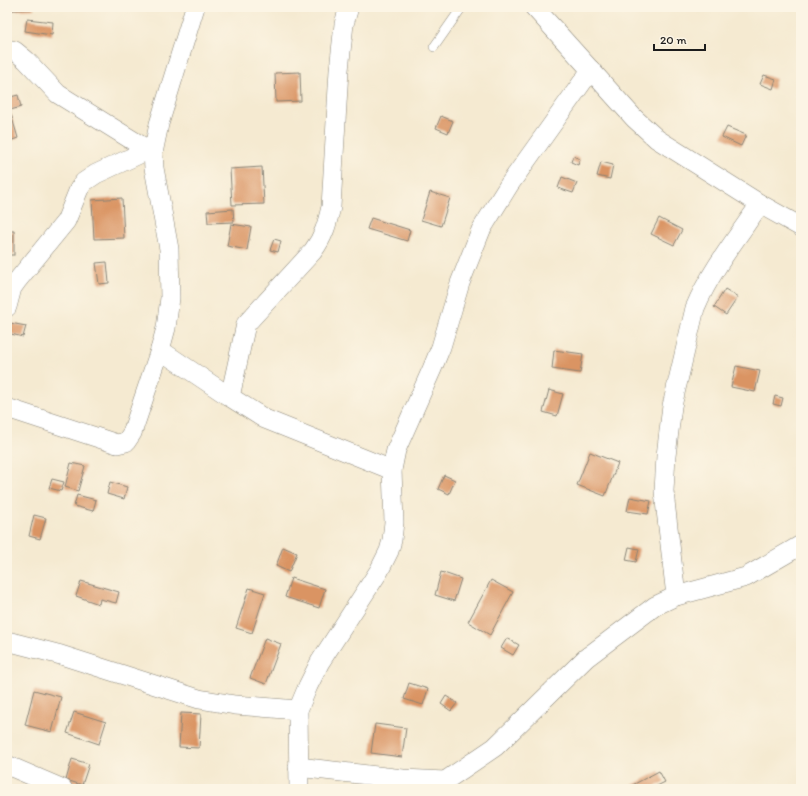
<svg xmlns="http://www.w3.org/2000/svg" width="808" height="796" font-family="Itim,sans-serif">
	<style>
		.building { fill: #da9464 }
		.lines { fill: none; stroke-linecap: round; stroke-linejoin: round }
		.lane-casing { stroke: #888376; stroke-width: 10 }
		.street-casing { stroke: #888376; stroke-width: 20 }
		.lane { stroke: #fff; stroke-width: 9 }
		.street { stroke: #fff; stroke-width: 19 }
	</style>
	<rect width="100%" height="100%" fill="#fcf5e5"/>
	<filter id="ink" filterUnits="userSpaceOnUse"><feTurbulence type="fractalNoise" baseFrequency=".025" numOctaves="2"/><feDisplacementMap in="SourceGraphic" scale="8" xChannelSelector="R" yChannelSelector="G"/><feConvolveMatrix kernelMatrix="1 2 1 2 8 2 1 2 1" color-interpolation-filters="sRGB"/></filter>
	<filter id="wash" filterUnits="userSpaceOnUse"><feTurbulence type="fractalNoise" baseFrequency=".012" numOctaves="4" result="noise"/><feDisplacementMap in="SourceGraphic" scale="16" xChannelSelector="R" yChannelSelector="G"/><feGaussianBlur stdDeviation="0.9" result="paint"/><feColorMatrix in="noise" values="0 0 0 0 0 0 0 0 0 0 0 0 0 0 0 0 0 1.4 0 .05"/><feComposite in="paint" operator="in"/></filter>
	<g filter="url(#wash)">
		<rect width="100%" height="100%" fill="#f5ead1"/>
		<g id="blocks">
			<!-- building -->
			<g class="building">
				<polygon points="12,7 34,7 34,9 12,10"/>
				<polygon points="27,19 53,22 52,35 25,31"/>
				<polygon points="300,72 301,101 276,102 275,73"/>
				<polygon points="764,75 776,79 773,89 760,84"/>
				<polygon points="18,95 21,107 7,111 7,98"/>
				<polygon points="10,111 18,138 7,142 7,112"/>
				<polygon points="441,116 453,121 448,133 436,128"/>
				<polygon points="727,127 746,135 741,146 722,137"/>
				<polygon points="573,156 580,159 578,165 571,162"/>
				<polygon points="601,162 613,165 610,179 597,176"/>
				<polygon points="262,167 264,204 232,205 230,169"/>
				<polygon points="562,177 577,183 573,193 558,188"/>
				<polygon points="430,192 450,198 441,226 421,220"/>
				<polygon points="122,198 124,238 94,239 92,200"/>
				<polygon points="233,209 234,222 208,223 207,211"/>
				<polygon points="371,218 410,230 407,241 367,229"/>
				<polygon points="659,218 682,230 674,245 651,234"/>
				<polygon points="231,224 251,227 247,250 227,246"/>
				<rect x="7" y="231" width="7" height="24"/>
				<polygon points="274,239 281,241 278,252 270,250"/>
				<polygon points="107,262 109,283 99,284 96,263"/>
				<polygon points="725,289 738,297 726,315 714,307"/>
				<polygon points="10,323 26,326 23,337 7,333"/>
				<polygon points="554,350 583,354 580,373 552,369"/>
				<polygon points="736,366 760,371 755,392 731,387"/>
				<polygon points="549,390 563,394 557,416 543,412"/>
				<polygon points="775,396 783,398 781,406 773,404"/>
				<polygon points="590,452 618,463 605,496 577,485"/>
				<polygon points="71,463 85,466 78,491 65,487"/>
				<polygon points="444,475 455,480 449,494 438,489"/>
				<polygon points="52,479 64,482 61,491 49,488"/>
				<polygon points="110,482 127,487 124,499 107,494"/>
				<polygon points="77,495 96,500 93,511 74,506"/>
				<polygon points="630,497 651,501 648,514 627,511"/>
				<polygon points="34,515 46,518 40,539 29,536"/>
				<polygon points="283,547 297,553 289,572 276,566"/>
				<polygon points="629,547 639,549 636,562 626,560"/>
				<polygon points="441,572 461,579 454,601 435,595"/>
				<polygon points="291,578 325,589 319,608 285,597"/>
				<polygon points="491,580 513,592 490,635 468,622"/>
				<polygon points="81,581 119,592 116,603 100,599 99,604 76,596"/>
				<polygon points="249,588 265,593 252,633 236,628"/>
				<polygon points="265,638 281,644 266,684 250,678"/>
				<polygon points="507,638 519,645 513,655 501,648"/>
				<polygon points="409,683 428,689 423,705 404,699"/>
				<polygon points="34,690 61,697 52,732 25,725"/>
				<polygon points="446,696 457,703 451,711 441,704"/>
				<polygon points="74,712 106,722 99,744 67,733"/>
				<polygon points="181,713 201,714 199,748 179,747"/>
				<polygon points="375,724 406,728 402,757 371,753"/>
				<polygon points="72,759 89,764 82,785 66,780"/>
				<polygon points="659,771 665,782 651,789 625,789"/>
			</g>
		</g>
	</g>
	<g filter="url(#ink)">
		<use href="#blocks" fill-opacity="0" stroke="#888376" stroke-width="1"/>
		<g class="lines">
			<defs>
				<polyline id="lane" points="434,47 462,7"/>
				<g id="street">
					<polyline points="534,7 634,118 657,139 760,204 801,227"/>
					<polyline points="7,49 15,51 26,60 58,94 153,153"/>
					<polyline points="7,307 12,288 17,281 66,221 79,189 84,182 96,174 148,150"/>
					<polyline points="160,350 230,397 265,419 392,470"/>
					<path d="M 230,397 L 246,324 L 313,251 C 324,236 327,224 331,207 L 339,70 L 344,24 L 349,7"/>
					<polyline points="7,408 117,444 126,442 132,433 160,350 166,328 170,298 169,249 154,168 153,153 159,124 195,7"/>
					<path d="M 676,596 L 666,510 L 664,491 L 666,456 L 672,406 L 695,308 C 711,270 737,238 760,204"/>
					<polyline points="7,641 61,655 199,699 235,705 298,710"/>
					<polyline points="7,765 63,789"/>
					<polyline points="298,767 403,779 445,781 495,747 586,658 655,606 676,596 746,577 801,545"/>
					<polyline points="299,789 298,710 308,686 320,662 379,571 389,551 392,540 394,522 392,470 396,450 432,369 441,347 460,283 481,230 509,185 591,70"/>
				</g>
			</defs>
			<!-- lane casing -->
			<use href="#lane" class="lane-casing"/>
			<!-- street casing -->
			<use href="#street" class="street-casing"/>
			<!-- lane -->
			<use href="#lane" class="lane"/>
			<!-- street -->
			<use href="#street" class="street"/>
		</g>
	</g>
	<!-- margin -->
	<rect width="808" height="796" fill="none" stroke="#fcf5e5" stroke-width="24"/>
	<!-- scale -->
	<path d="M654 44v6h51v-6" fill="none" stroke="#1c1c1c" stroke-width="2"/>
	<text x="660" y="44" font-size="12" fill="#1c1c1c" stroke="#fcf5e5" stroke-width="3" paint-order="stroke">20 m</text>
</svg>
